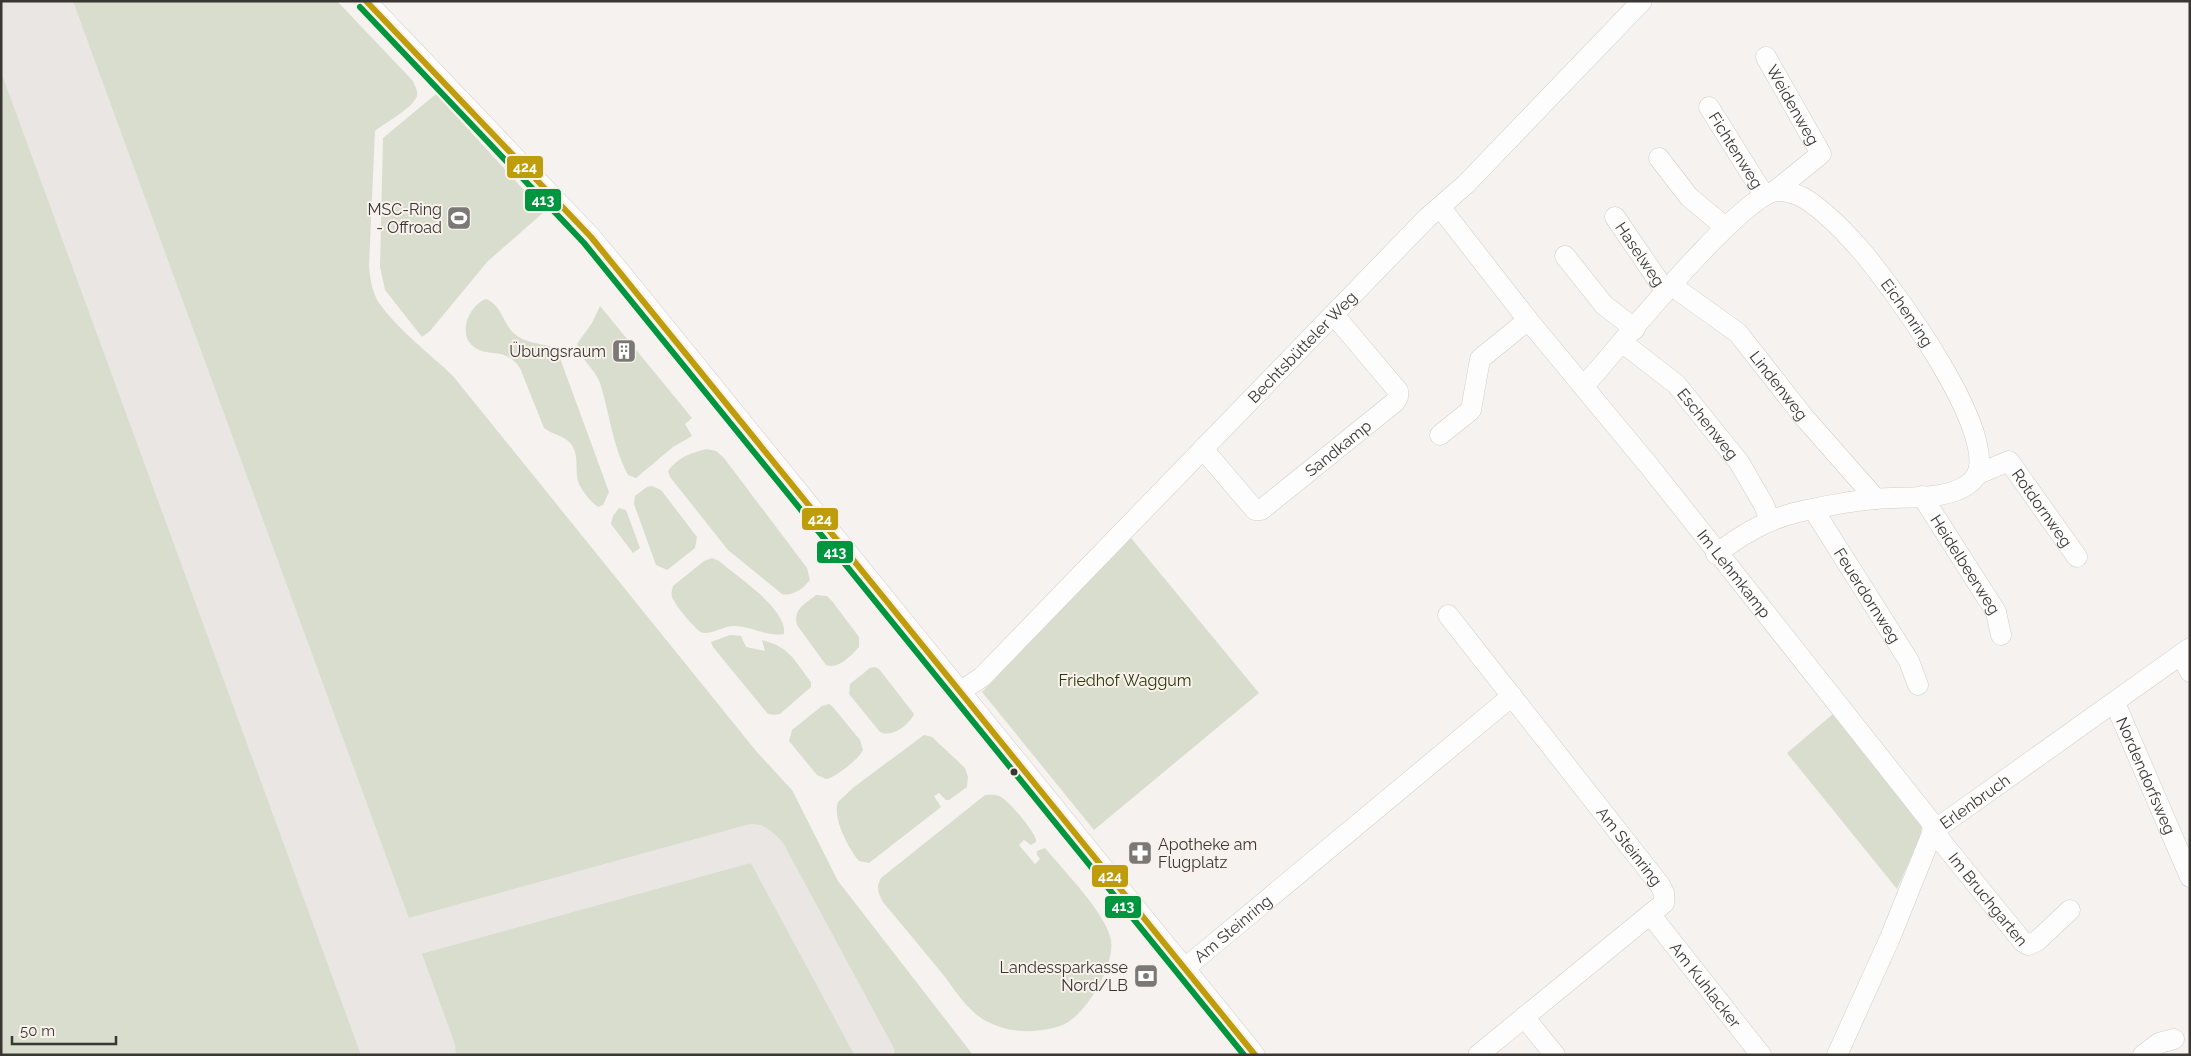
<svg xmlns="http://www.w3.org/2000/svg" width="2191" height="1056" font-family="Raleway,sans-serif">
	<style>
		.green { fill: #d9ddcd }
		.lines { fill: none; stroke-linecap: round; stroke-linejoin: round }
		.taxiway { stroke: #e9e6e4; stroke-width: 38 }
		.runway { stroke: #e9e6e4; stroke-width: 92 }
		.minor-casing { stroke: #d0cdcb; stroke-width: 21 }
		.minor { stroke: #fefdfd; stroke-width: 20 }
		.bus-1-casing { stroke: #f9f2ec; stroke-width: 10 }
		.bus-2-casing { stroke: #f9f2ec; stroke-width: 10 }
		.bus-1 { stroke: #bf9c0a; stroke-width: 6 }
		.bus-2 { stroke: #009640; stroke-width: 6 }
		.bus-dot { fill: #393633; stroke: #f9f2ec; stroke-width: 2 }
		.labels { text-anchor: middle; stroke-width: 4; stroke-linejoin: round; paint-order: stroke }
		.street-label { font-size: 16px; fill: #393633; stroke: #f9f2ec }
		.poi-label { font-size: 16px; fill: #393633; stroke: #f9f2ec; text-anchor: end }
		.park-label { font-size: 16px; fill: #2b3808; stroke: #f9f2ec }
		.line-badge { stroke: #f9f2ec; stroke-width: 2 }
		.badge-label { font-size: 14px; text-anchor: middle; font-weight: bold; fill: #fff }
	</style>
	<rect width="100%" height="100%" fill="#f6f2ef"/>
	<!-- green -->
	<g class="green">
		<path d="M 1,1 L 337,1 L 413,81 C 415,86 418,90 417,96 C 413,108 385,123 375,131 L 369,266 C 370,278 372,292 379,303 C 399,331 428,352 453,376 L 756,751 L 792,790 L 838,881 L 973,1055 L 1,1055 Z"/>
		<polygon points="436,94 544,212 488,261 430,331 422,337 385,290 380,267 383,138"/>
		<path d="M 486,299 C 502,305 503,325 516,335 C 531,346 546,342 557,350 L 609,492 L 603,505 L 598,507 C 589,500 577,486 577,475 C 576,464 578,453 571,444 C 564,435 553,435 544,428 L 520,368 C 504,345 488,359 473,346 C 457,334 470,304 486,299 Z"/>
		<path d="M 600,306 L 692,418 L 685,424 L 692,436 L 673,447 L 636,478 L 628,475 C 612,444 610,415 600,383 C 595,369 580,359 577,344 L 592,323 Z"/>
		<path d="M 707,449 L 716,451 L 724,458 L 807,568 L 810,580 C 804,588 792,597 782,594 L 728,550 L 670,477 L 668,471 C 677,458 692,452 707,449 Z"/>
		<polygon points="652,486 661,490 697,537 695,548 667,570 656,565 634,504 635,496 647,487"/>
		<polygon points="619,508 626,510 640,548 633,553 611,524 613,516"/>
		<polygon points="1131,538 1259,693 1094,830 982,692"/>
		<path d="M 712,558 L 719,561 C 736,576 788,609 784,634 C 767,637 751,626 734,626 C 724,626 713,634 703,633 C 697,632 674,604 672,597 C 671,593 672,590 673,586 L 704,561 Z"/>
		<path d="M 816,595 L 827,596 L 832,601 L 859,637 L 859,647 C 852,655 838,670 826,665 L 797,625 C 793,609 805,604 816,595 Z"/>
		<path d="M 730,635 L 741,636 L 746,647 L 765,651 L 762,640 C 790,647 794,660 811,682 L 811,687 L 780,714 L 774,715 L 768,714 L 713,647 L 711,642 Z"/>
		<path d="M 875,667 L 879,669 L 914,714 C 909,725 892,738 880,732 L 849,694 L 850,684 L 870,668 Z"/>
		<path d="M 829,704 L 832,706 L 860,740 L 863,750 C 860,758 835,778 826,779 L 817,775 L 789,741 L 792,730 L 822,706 Z"/>
		<polygon points="1833,714 1922,827 1920,837 1897,889 1787,753"/>
		<path d="M 924,735 L 932,737 L 965,768 L 968,777 L 967,787 L 949,800 L 946,800 L 939,793 L 934,796 L 941,807 L 869,863 L 859,861 C 849,849 832,818 838,802 L 854,787 Z"/>
		<path d="M 985,795 C 991,795 996,794 1001,797 C 1009,801 1033,830 1036,839 L 1036,842 L 1031,845 L 1024,840 L 1019,845 L 1035,864 L 1040,859 L 1037,855 L 1037,851 L 1045,848 C 1063,870 1106,913 1111,940 C 1115,966 1085,1018 1060,1026 C 1036,1034 1008,1033 986,1021 C 969,1012 956,992 945,977 C 924,951 903,926 882,901 C 878,892 876,887 881,878 Z"/>
	</g>
	<g class="lines">
		<!-- taxiway -->
		<polyline class="taxiway" points="371,948 752,843 757,844 767,853 876,1055"/>
		<!-- runway -->
		<polyline class="runway" points="24,1 410,1055"/>
		<defs>
			<g id="minor">
				<polyline points="366,1 591,237 621,273 1255,1055"/>
				<path id="s1" d="M 1766,57 L 1821,154 L 1775,191"/>
				<path id="s2" d="M 1709,107 L 1764,195"/>
				<polyline points="1659,158 1689,197 1725,227"/>
				<path id="s3" d="M 1440,207 L 1528,320 L 1650,467 L 1931,822 L 1933,831 L 2023,942 L 2028,945 L 2037,941 L 2070,910"/>
				<path id="s4" d="M 1615,217 L 1666,292"/>
				<polyline points="1565,256 1604,305 1635,329"/>
				<path id="s5" d="M 1671,285 L 1738,333 L 1803,416 L 1876,499"/>
				<path id="s6" d="M 1623,343 L 1676,384 L 1739,462 L 1764,505 L 1770,521"/>
				<path id="s7" d="M 1584,386 C 1614,353 1742,192 1778,191 C 1787,191 1796,194 1804,198 C 1825,211 1843,230 1859,248 C 1887,280 2008,442 1973,480 C 1952,502 1904,496 1876,499 C 1848,501 1820,507 1794,513 C 1764,521 1740,536 1716,554"/>
				<polyline points="1440,435 1471,410 1480,359 1528,320"/>
				<path id="s8" d="M 1203,449 L 1255,510 L 1261,510 L 1395,402 L 1398,397 L 1398,391 L 1334,315"/>
				<path id="s9" d="M 1978,474 L 2009,461 L 2077,557"/>
				<path id="s10" d="M 1922,496 L 1996,612 L 2001,635"/>
				<path id="s11" d="M 1813,509 L 1909,661 L 1918,685"/>
				<path id="s12" d="M 1448,615 L 1660,885 L 1664,893 L 1664,903 L 1478,1055"/>
				<polyline points="2181,655 2190,672"/>
				<path id="s13" d="M 961,691 L 982,677 L 1427,218 L 1466,184 L 1642,1"/>
				<path id="s14" d="M 2115,703 L 2190,877"/>
				<path id="s15" d="M 1650,914 L 1761,1055"/>
				<path id="s16" d="M 1185,968 L 1512,696"/>
				<polyline points="1524,1017 1555,1055"/>
				<path id="s17" d="M 1837,1055 L 1890,938 L 1933,831 L 2190,648"/>
				<polyline points="2143,1055 2159,1043 2174,1039"/>
			</g>
		</defs>
		<!-- minor casing -->
		<use href="#minor" class="minor-casing"/>
		<!-- minor -->
		<use href="#minor" class="minor"/>
		<defs>
			<polyline id="bus-1" points="366,1 591,237 1255,1055"/>
			<polyline id="bus-2" points="360,7 584,243 1244,1055"/>
		</defs>
		<!-- bus-1 casing -->
		<use href="#bus-1" class="bus-1-casing"/>
		<!-- bus-2 casing -->
		<use href="#bus-2" class="bus-2-casing"/>
		<!-- bus-1 -->
		<use href="#bus-1" class="bus-1"/>
		<!-- bus-2 -->
		<use href="#bus-2" class="bus-2"/>
	</g>
	<!-- icons -->
	<defs>
		<symbol id="stadium-square" viewBox="-11 -11 22 22"><rect x="-9" y="-9" width="18" height="18" rx="4" fill="#7b7875" stroke="#f9f2ec"/><path d="M0-5a6.5 5 0 1 0 0 10a6.5 5 0 1 0 0-10ZM-3.5-1.8h7v3.6h-7Z" fill="#fff"/></symbol>
		<symbol id="building-square" viewBox="-11 -11 22 22"><rect x="-9" y="-9" width="18" height="18" rx="4" fill="#7b7875" stroke="#f9f2ec"/><path d="M-4-6H4V6H1V3H-1V6H-4ZM-2.5-4.3h1.7v1.8h-1.7ZM.8-4.3h1.7v1.8H.8ZM-2.5-1h1.7V.8h-1.7ZM.8-1h1.7V.8H.8Z" fill="#fff"/></symbol>
		<symbol id="pharmacy-square" viewBox="-11 -11 22 22"><rect x="-9" y="-9" width="18" height="18" rx="4" fill="#7b7875" stroke="#f9f2ec"/><path d="M-2-6h4v4h4v4h-4v4h-4v-4h-4v-4h4Z" fill="#fff"/></symbol>
		<symbol id="bank-square" viewBox="-11 -11 22 22"><rect x="-9" y="-9" width="18" height="18" rx="4" fill="#7b7875" stroke="#f9f2ec"/><path d="M-6-4H6V4H-6ZM0-2.3a2.3 2.3 0 1 0 0 4.6a2.3 2.3 0 1 0 0-4.6Z" fill="#fff"/></symbol>
	</defs>
	<g fill-rule="evenodd">
		<use href="#stadium-square" x="445" y="204" width="28" height="28"/>
		<use href="#building-square" x="610" y="337" width="28" height="28"/>
		<use href="#pharmacy-square" x="1126" y="839" width="28" height="28"/>
		<use href="#bank-square" x="1132" y="962" width="28" height="28"/>
	</g>
	<!-- markers -->
	<circle class="bus-dot" cx="1014" cy="772" r="4.5"/>
	<g class="labels">
		<!-- street labels -->
		<g class="street-label">
			<text dy="6" stroke="none"><textPath href="#s1" startOffset="55">Weidenweg</textPath></text>
			<text dy="6" stroke="none"><textPath href="#s2" startOffset="51">Fichtenweg</textPath></text>
			<text dy="6" stroke="none"><textPath href="#s4" startOffset="45">Haselweg</textPath></text>
			<text dy="6" stroke="none"><textPath href="#s7" startOffset="460">Eichenring</textPath></text>
			<text dy="6" stroke="none"><textPath href="#s13" startOffset="485">Bechtsbütteler Weg</textPath></text>
			<text dy="6" stroke="none"><textPath href="#s5" startOffset="149">Lindenweg</textPath></text>
			<text dy="6" stroke="none"><textPath href="#s6" startOffset="118">Eschenweg</textPath></text>
			<text dy="6" stroke="none"><textPath href="#s8" startOffset="185">Sandkamp</textPath></text>
			<text dy="6" stroke="none"><textPath href="#s9" startOffset="91">Rotdornweg</textPath></text>
			<text dy="6" stroke="none"><textPath href="#s10" startOffset="81">Heidelbeerweg</textPath></text>
			<text dy="6" stroke="none"><textPath href="#s3" startOffset="470">Im Lehmkamp</textPath></text>
			<text dy="6" stroke="none"><textPath href="#s11" startOffset="102">Feuerdornweg</textPath></text>
			<text dy="6" stroke="none"><textPath href="#s14" startOffset="79">Nordendorfsweg</textPath></text>
			<text dy="6" stroke="none"><textPath href="#s17" startOffset="295">Erlenbruch</textPath></text>
			<text dy="6" stroke="none"><textPath href="#s12" startOffset="294">Am Steinring</textPath></text>
			<text dy="6" stroke="none"><textPath href="#s3" startOffset="884">Im Bruchgarten</textPath></text>
			<text dy="6" stroke="none"><textPath href="#s16" startOffset="62">Am Steinring</textPath></text>
			<text dy="6" stroke="none"><textPath href="#s15" startOffset="90">Am Kuhlacker</textPath></text>
		</g>
		<!-- poi labels -->
		<g class="poi-label">
			<text x="442" y="215">MSC-Ring<tspan x="442" dy="18">- Offroad</tspan></text>
			<text x="606" y="357">Übungsraum</text>
			<text x="1158" y="850" text-anchor="start">Apotheke am<tspan x="1158" dy="18">Flugplatz</tspan></text>
			<text x="1128" y="973">Landessparkasse<tspan x="1128" dy="18">Nord/LB</tspan></text>
		</g>
		<!-- park labels -->
		<g class="park-label">
			<text x="1125" y="686">Friedhof Waggum</text>
		</g>
	</g>
	<g class="line-badge">
		<rect x="506" y="155" width="38" height="24" rx="5" fill="#bf9c0a"/>
		<rect x="524" y="188" width="38" height="24" rx="5" fill="#009640"/>
		<rect x="801" y="507" width="38" height="24" rx="5" fill="#bf9c0a"/>
		<rect x="816" y="540" width="38" height="24" rx="5" fill="#009640"/>
		<rect x="1091" y="864" width="38" height="24" rx="5" fill="#bf9c0a"/>
		<rect x="1104" y="895" width="38" height="24" rx="5" fill="#009640"/>
	</g>
	<g class="badge-label">
		<text x="525" y="172">424</text>
		<text x="543" y="205">413</text>
		<text x="820" y="524">424</text>
		<text x="835" y="557">413</text>
		<text x="1110" y="881">424</text>
		<text x="1123" y="911">413</text>
	</g>
	<!-- border -->
	<rect width="2191" height="1056" fill="none" stroke="#393633" stroke-width="5"/>
	<!-- scale -->
	<path d="M12 1036v8h104v-8" fill="none" stroke="#393633" stroke-width="2.5"/>
	<text x="20" y="1036" font-size="15" fill="#393633" stroke="#f9f2ec" stroke-width="4" paint-order="stroke">50 m</text>
</svg>
